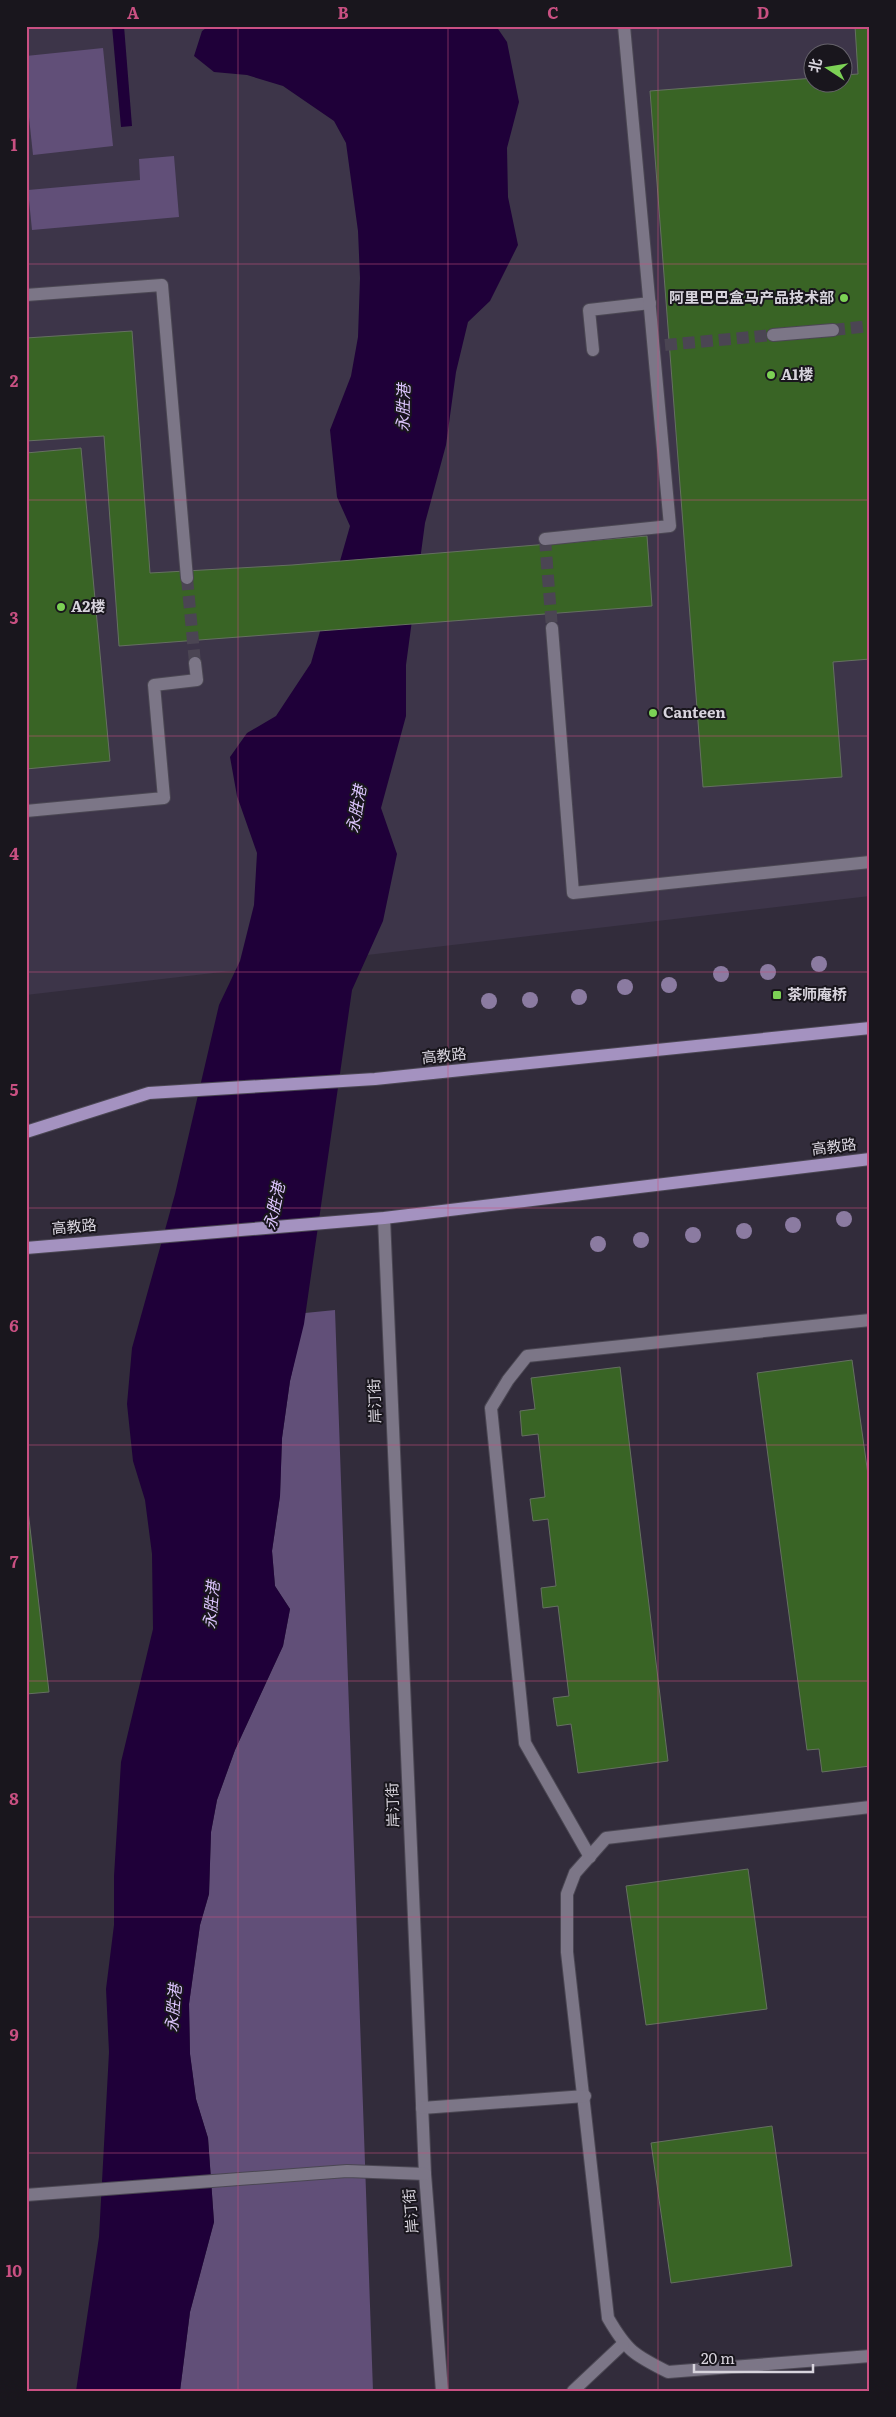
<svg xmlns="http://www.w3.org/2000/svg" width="896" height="2417" font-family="Literata,'Noto Sans SC',serif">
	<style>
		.built { fill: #3d3549; fill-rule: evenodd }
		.green { fill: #614f78 }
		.water { fill: #1f0039 }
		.building { fill: #396425; stroke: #657061 }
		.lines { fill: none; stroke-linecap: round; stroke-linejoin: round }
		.minor-tunnel { stroke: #4b4553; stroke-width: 12; stroke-dasharray: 12 6; stroke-linecap: butt }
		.minor-casing { stroke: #4b4753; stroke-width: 14 }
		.major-casing { stroke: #4b4753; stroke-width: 14 }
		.minor { stroke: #7c7687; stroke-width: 12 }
		.major { stroke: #a492c0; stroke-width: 12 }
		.tree { fill: #8b7ba1 }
		.grid { fill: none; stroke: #c95082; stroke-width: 1; stroke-opacity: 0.55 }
		.poi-dot { fill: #7cd155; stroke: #19161d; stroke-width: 2 }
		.labels { text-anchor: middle; stroke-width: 4; stroke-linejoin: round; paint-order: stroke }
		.poi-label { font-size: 15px; font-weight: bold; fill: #d8d4dd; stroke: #19161d; text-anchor: start }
		.street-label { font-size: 15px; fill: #d8d4dd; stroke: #19161d }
		.water-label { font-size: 16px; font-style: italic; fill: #dbc4fc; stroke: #19161d }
		.neatline { fill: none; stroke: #c95082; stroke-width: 2 }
		.grid-label { font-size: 16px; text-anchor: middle; font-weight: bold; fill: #c95082 }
	</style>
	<rect width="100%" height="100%" fill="#322c3b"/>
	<!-- built -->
	<path class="built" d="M 26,26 L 870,26 L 870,896 L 26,995 ZM 814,52 L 844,52 L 844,82 L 814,82 Z"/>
	<!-- green -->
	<g class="green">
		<polygon points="103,48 113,146 33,155 26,89 26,56"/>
		<polygon points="174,156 179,217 32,230 28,190 140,180 139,159"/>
		<polygon points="335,1310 373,2391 180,2391 190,2312 214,2222 208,2138 196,2099 190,2054 189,2004 200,1925 209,1894 211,1832 217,1800 235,1750 283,1646 290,1609 275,1586 272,1551 280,1496 282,1438 290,1381 305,1313"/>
	</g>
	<!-- water -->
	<g class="water">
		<polygon points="112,26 124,26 132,126 121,127"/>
		<polygon points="209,26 496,26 507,42 519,102 507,148 508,197 518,245 490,301 468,322 456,372 446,445 425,523 406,665 406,716 381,808 397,854 383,921 352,990 304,1324 290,1381 282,1438 280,1496 272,1551 275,1586 290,1609 283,1646 235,1750 217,1800 211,1832 209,1894 200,1925 189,2004 190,2054 196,2099 208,2138 214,2222 190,2312 180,2391 76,2391 99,2237 109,2052 106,1989 114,1925 114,1876 121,1762 153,1629 152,1554 145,1500 133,1461 127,1404 132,1348 175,1194 219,1005 240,961 254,905 257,853 237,796 230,757 247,733 276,716 311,663 350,526 337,497 330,430 351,376 358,337 360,278 358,231 346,143 334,121 283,86 247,75 214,72 194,56 202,31"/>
	</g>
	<!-- building -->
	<g class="building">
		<polygon points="855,26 870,26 870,659 833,662 842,777 703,787 650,91 814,78 814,82 844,82 844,75 858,74"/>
		<polygon points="132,331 150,573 292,565 647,536 652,606 119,646 104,436 26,441 26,338"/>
		<polygon points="81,448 110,761 26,769 26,453"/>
		<polygon points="852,1360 870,1489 870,1766 822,1772 819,1749 807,1750 757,1373"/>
		<polygon points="620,1367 668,1761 578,1773 571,1724 557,1726 553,1698 569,1696 558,1606 543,1608 541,1588 556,1586 548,1519 533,1521 530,1499 545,1497 538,1434 522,1436 520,1411 535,1409 531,1378"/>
		<polygon points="26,1493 49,1692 26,1694"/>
		<polygon points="748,1869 767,2009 646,2025 626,1886"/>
		<polygon points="772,2126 792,2266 671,2283 651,2143"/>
	</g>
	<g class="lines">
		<!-- minor-tunnel -->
		<g class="minor-tunnel">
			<polyline points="833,330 870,326"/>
			<polyline points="665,345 773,335"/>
			<polyline points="545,539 552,628"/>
			<polyline points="187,578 195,663"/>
		</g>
		<defs>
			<g id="minor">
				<polyline points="26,295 162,285 187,578"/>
				<polyline points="773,335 833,330"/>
				<polyline points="593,350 589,310 650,303"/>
				<polyline points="545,539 670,526 624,26"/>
				<polyline points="552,628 573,893 870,862"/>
				<polyline points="26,811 164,798 154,685 197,680 195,663"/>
				<polyline points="384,1218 425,2174 442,2391"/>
				<path d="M 870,1807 L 606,1838 L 575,1873 L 567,1894 L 567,1952 L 608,2318 C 627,2351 634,2355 668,2372 L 870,2356"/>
				<polyline points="590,1857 525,1743 491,1408 508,1380 527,1356 870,1320"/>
				<polyline points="422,2108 585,2096"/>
				<polyline points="26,2195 347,2171 425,2174"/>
				<polyline points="573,2391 623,2344"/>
			</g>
			<g id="major">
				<polyline points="26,1132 149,1093 375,1079 870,1028"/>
				<polyline points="26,1248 384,1218 870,1159"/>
			</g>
		</defs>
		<!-- minor casing -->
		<use href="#minor" class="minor-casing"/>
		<!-- major casing -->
		<use href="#major" class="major-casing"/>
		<!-- minor -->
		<use href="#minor" class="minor"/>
		<!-- major -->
		<use href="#major" class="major"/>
	</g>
	<!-- trees -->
	<g class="tree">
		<circle cx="819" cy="964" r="8"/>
		<circle cx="768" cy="972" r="8"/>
		<circle cx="721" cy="974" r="8"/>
		<circle cx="669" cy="985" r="8"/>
		<circle cx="625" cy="987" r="8"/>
		<circle cx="579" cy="997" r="8"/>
		<circle cx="530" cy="1000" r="8"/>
		<circle cx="489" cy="1001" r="8"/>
		<circle cx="844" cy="1219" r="8"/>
		<circle cx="793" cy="1225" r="8"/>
		<circle cx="744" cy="1231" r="8"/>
		<circle cx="693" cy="1235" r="8"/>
		<circle cx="641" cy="1240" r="8"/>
		<circle cx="598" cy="1244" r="8"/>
	</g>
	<!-- grid -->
	<path class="grid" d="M 238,26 L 238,2391M 448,26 L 448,2391M 658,26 L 658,2391M 26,264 L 870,264M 26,500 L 870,500M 26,736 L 870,736M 26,972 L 870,972M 26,1208 L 870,1208M 26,1445 L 870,1445M 26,1681 L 870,1681M 26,1917 L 870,1917M 26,2153 L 870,2153"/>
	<!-- markers -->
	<g class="poi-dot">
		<circle cx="844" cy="298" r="5"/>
		<circle cx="771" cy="375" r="5"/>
		<circle cx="61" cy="607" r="5"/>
		<circle cx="653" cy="713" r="5"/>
		<rect x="772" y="990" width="10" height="10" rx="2.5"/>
	</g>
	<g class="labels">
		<!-- poi labels -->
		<g class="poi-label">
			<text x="834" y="303" text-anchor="end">阿里巴巴盒马产品技术部</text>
			<text x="781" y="380">A1楼</text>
			<text x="71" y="612">A2楼</text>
			<text x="663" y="718">Canteen</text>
			<text x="787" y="1000">茶师庵桥</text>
		</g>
		<!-- street labels -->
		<g class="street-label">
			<text transform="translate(444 1056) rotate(-6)" y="5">高教路</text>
			<text transform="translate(834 1147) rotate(-7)" y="5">高教路</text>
			<text transform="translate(74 1227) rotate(-5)" y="5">高教路</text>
			<text transform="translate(375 1401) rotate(-92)" y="5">岸汀街</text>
			<text transform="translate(393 1805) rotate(-92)" y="5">岸汀街</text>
			<text transform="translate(411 2211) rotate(-95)" y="5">岸汀街</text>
		</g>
		<!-- water labels -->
		<g class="water-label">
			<text transform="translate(403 408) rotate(-89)" y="6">永胜港</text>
			<text transform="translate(356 809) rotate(-80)" y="6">永胜港</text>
			<text transform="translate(274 1206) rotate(-78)" y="6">永胜港</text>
			<text transform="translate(211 1605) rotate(-85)" y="6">永胜港</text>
			<text transform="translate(173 2008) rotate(-85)" y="6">永胜港</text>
		</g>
	</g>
	<!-- border -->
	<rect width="896" height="2417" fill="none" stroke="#19161d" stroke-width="55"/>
	<!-- north arrow -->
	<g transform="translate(828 68) rotate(282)"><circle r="24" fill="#19161d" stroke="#65626a"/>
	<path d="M0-4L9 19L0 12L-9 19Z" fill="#7cd155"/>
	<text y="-8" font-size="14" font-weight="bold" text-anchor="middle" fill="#d8d4dd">北</text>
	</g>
	<!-- scale -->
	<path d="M694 2364v8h119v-8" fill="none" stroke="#d8d4dd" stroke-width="2.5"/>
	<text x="701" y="2364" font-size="15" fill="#d8d4dd" stroke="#19161d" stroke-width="4" paint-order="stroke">20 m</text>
	<rect x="28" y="28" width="840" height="2362" class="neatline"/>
	<g class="grid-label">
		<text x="133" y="19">A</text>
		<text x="343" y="19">B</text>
		<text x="553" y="19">C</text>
		<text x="763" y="19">D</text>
		<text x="14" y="151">1</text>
		<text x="14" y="387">2</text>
		<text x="14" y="624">3</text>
		<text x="14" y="860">4</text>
		<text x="14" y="1096">5</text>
		<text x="14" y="1332">6</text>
		<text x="14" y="1568">7</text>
		<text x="14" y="1805">8</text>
		<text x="14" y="2041">9</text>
		<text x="14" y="2277">10</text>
	</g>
</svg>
